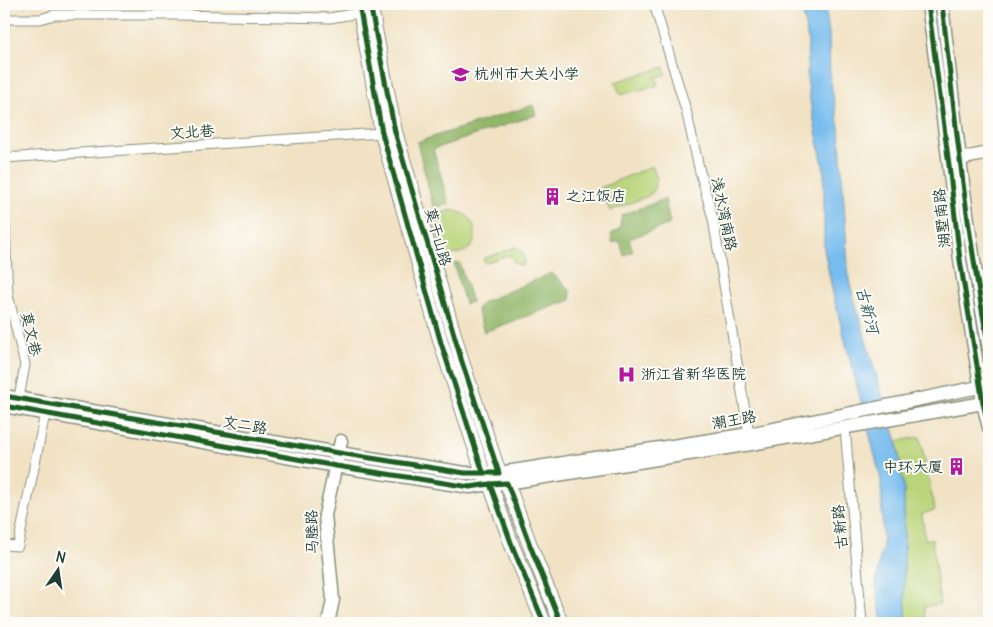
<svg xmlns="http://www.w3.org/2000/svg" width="993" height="627" font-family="Delius,'LXGW WenKai TC',sans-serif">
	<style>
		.green { fill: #b9d479; stroke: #6c8856 }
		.forest { fill: #92b669; stroke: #587a4e }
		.water { fill: #77bcee; stroke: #4b7c91 }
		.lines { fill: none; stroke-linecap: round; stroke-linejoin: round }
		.street-casing { stroke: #88907c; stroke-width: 11 }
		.secondary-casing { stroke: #88907c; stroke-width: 15 }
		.primary-casing { stroke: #88907c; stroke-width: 16 }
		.street { stroke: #fff; stroke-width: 9 }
		.secondary { stroke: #fff; stroke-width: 12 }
		.primary { stroke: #fff; stroke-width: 14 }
		.cycleway-casing { stroke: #fdfcf7; stroke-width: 8 }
		.cycleway { stroke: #1b5e20; stroke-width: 5 }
		.labels { text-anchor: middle; stroke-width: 4; stroke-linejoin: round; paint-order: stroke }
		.poi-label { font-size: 15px; fill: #1f3d34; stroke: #fdfcf7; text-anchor: start }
		.street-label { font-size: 15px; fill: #1f3d34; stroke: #fdfcf7 }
		.water-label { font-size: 16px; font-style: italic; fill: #355d62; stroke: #fdfcf7 }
	</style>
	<rect width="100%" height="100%" fill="#fdfcf7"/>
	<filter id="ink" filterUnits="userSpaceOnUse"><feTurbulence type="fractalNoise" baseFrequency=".02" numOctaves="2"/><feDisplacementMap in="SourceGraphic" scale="10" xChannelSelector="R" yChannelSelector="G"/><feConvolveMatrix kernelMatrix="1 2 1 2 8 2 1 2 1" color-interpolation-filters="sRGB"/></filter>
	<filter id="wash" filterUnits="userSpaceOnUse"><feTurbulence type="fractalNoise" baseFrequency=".0096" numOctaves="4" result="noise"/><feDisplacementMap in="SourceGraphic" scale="20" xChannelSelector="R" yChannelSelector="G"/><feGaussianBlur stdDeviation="1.12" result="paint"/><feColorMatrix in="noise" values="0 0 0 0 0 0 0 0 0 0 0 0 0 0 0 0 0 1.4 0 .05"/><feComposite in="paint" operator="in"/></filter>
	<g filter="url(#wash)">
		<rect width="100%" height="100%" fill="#f1e2c4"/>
		<!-- green -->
		<g class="green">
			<polygon points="664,67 666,74 656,77 658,85 621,95 615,82"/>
			<polygon points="652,166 657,178 653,192 648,196 610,211 600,188"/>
			<path d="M 452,210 C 457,211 462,213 467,216 C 476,223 478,240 470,248 C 464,253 451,256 443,255 L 435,221 L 435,215 Z"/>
			<polygon points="516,247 523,253 525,262 522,266 516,264 509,255 485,263 483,259"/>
			<polygon points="920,437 935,510 922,514 925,539 932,539 940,604 924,607 926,623 907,623 904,583 904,490 897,441"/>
		</g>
		<!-- forest -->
		<g class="forest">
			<polygon points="533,105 536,115 433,149 449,204 437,207 433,206 417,142"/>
			<polygon points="665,199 670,224 629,239 633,251 624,256 620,241 612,243 611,234 619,229 622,215"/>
			<polygon points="459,262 472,302 465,304 454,264"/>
			<polygon points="552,273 570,290 571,300 484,332 477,309 483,302"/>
		</g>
		<!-- water -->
		<polygon class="water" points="801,4 825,4 829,33 830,78 839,128 849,281 880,389 897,441 904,490 904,583 907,623 882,623 876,584 880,557 883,547 881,479 834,298 824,249 824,170 811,107 807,77 808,41"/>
	</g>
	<g filter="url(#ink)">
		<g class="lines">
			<defs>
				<g id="street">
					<polyline points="654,4 686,110 699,168 713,219 749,434"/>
					<polyline points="4,28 4,19 40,19 54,15 179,15 330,18 364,12"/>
					<polyline points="4,158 382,133"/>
					<polyline points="4,206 8,295 25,365 18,403"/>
					<polyline points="845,428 862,623"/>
					<polyline points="4,545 18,546 45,414"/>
				</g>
				<g id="secondary">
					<polyline points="928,4 949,165 960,260 983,403 989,428"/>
					<path d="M 942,4 C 955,119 967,234 989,348"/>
					<polyline points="959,159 989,153"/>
					<polyline points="4,396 339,453 465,473 499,473 749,434 989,385"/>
					<polyline points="4,406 336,466 470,487 490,484 507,483 751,444 989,402"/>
					<polyline points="328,623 333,600 325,515 341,441"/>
				</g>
				<g id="primary">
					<polyline points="359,4 382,133 441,343 483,472 490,484 513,548 544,623"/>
					<polyline points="370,4 395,132 462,362 499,473 507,483 531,548 561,623"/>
				</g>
			</defs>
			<!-- street casing -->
			<use href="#street" class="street-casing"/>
			<!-- secondary casing -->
			<use href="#secondary" class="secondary-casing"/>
			<!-- primary casing -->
			<use href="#primary" class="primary-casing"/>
			<!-- street -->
			<use href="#street" class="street"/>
			<!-- secondary -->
			<use href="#secondary" class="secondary"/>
			<!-- primary -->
			<use href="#primary" class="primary"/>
			<defs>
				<g id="cycleway">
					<polyline points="359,4 382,133 441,343 483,472"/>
					<polyline points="928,4 949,165 960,260 983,403 989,428"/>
					<path d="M 942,4 C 955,119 967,234 989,348"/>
					<polyline points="4,396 339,453 465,473 499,473 462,362 395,132 370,4"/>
					<polyline points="4,406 336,466 470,487 490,484 507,483 531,548 561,623"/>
					<polyline points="490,484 513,548 544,623"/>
				</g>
			</defs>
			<!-- cycleway casing -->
			<use href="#cycleway" class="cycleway-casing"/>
			<!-- cycleway -->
			<use href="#cycleway" class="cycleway"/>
		</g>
	</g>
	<!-- icons -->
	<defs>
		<symbol id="school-bare" viewBox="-9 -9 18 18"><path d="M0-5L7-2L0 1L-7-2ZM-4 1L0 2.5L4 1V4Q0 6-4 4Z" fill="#b5179e" stroke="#fdfcf7" stroke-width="2.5" paint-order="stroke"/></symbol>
		<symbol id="building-bare" viewBox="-9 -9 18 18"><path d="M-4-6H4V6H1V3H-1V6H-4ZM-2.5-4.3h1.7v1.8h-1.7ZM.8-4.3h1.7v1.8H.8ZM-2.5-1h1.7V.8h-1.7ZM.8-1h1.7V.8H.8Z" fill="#b5179e" stroke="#fdfcf7" stroke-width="2.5" paint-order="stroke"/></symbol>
		<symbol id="hospital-bare" viewBox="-9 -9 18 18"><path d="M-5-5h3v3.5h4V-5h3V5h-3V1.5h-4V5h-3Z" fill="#b5179e" stroke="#fdfcf7" stroke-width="2.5" paint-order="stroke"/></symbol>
	</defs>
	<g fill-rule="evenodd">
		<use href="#school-bare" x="448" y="62" width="25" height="25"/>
		<use href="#building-bare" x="540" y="184" width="25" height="25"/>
		<use href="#hospital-bare" x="614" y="362" width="25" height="25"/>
		<use href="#building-bare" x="944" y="454" width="25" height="25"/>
	</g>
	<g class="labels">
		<!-- poi labels -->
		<g class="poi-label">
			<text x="474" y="79">杭州市大关小学</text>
			<text x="566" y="201">之江饭店</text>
			<text x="641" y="379">浙江省新华医院</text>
			<text x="943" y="472" text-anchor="end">中环大厦</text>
		</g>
		<!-- street labels -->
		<g class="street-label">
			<text transform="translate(192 132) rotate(-4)" y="5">文北巷</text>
			<text transform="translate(724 214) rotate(78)" y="5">浅水湾南路</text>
			<text transform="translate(942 218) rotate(-96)" y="5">湖墅南路</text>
			<text transform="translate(438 237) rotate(74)" y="5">莫干山路</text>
			<text transform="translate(31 334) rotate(77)" y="5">莫文巷</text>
			<text transform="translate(734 420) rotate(-10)" y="5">潮王路</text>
			<text transform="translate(245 425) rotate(10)" y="5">文二路</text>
			<text transform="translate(840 527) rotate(-95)" y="5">古新路</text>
			<text transform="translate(312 532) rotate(-91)" y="5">马塍路</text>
		</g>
		<!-- water labels -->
		<g class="water-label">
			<text transform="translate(868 310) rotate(75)" y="6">古新河</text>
		</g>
	</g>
	<!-- margin -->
	<rect width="993" height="627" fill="none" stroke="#fdfcf7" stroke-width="20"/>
	<!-- north arrow -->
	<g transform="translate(58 570) rotate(13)" stroke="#fdfcf7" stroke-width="4" paint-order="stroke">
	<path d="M0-4L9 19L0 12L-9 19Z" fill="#1f3d34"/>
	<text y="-8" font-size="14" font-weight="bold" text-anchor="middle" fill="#1f3d34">N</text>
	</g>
</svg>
